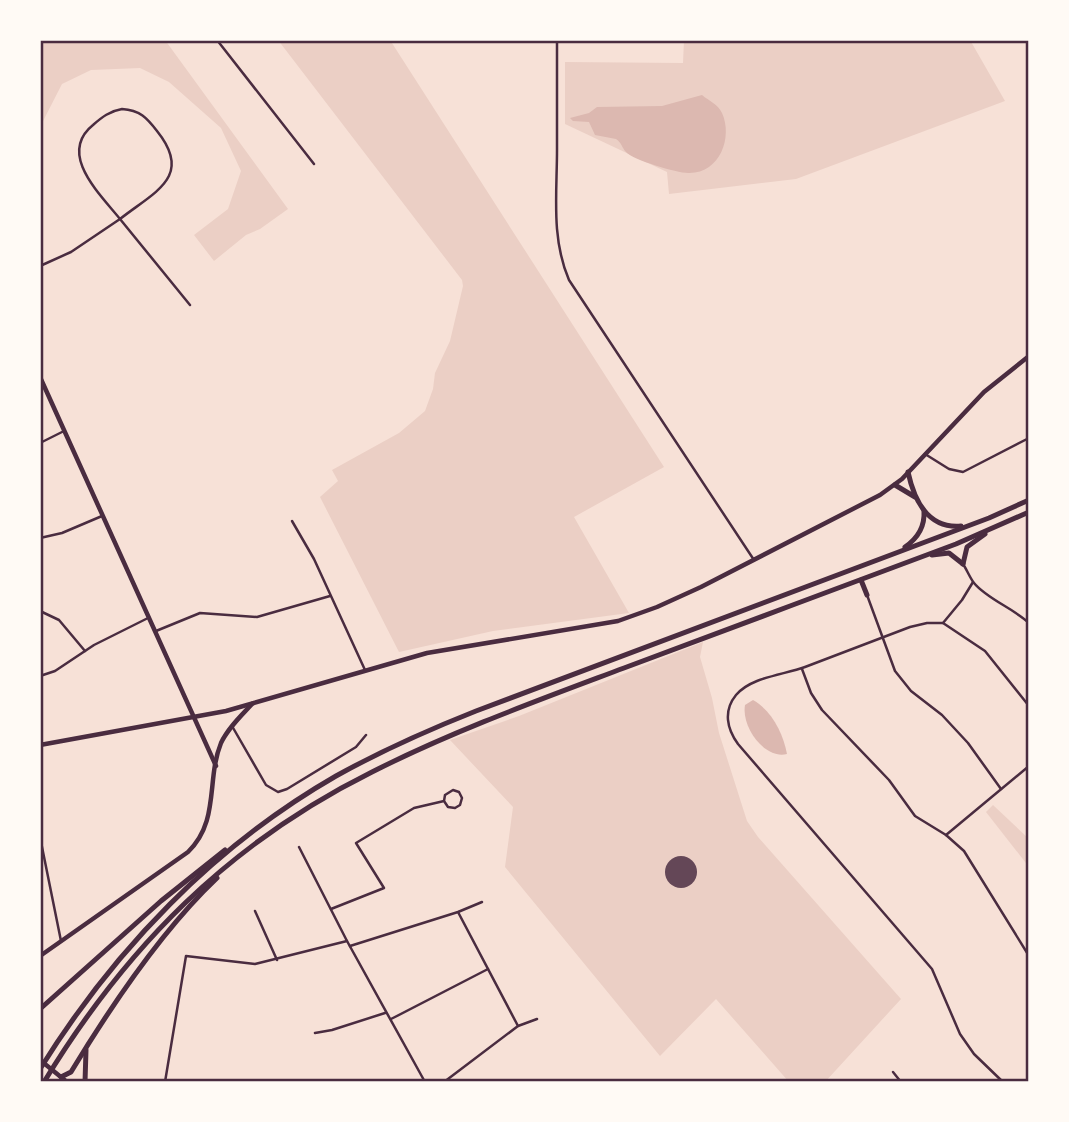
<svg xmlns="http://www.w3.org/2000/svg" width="1069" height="1122" font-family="Inter,sans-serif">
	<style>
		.green { fill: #ebcfc5 }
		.water { fill: #dcb8b0 }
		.building { fill: #644757 }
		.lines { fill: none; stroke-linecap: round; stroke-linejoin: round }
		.minor { stroke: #4a2c40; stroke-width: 2.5 }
		.secondary { stroke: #4a2c40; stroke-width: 4.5 }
		.primary { stroke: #4a2c40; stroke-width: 4.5 }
		.motorway { stroke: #4a2c40; stroke-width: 5 }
		.neatline { fill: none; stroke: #4a2c40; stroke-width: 2.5 }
	</style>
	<rect width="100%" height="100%" fill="#f7e1d7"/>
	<!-- green -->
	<g class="green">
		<polygon points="40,40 165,40 288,209 260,229 246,235 214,261 194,235 228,209 241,171 221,128 169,82 140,68 91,70 62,84 40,127"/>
		<polygon points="278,40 390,40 664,467 574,517 629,613 493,631 399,652 320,497 338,481 332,470 399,433 425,411 433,389 435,373 450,341 463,286 462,280"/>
		<polygon points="684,40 970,40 1005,101 796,179 669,194 667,172 565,124 565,62 683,63"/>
		<polygon points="703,642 700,657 712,698 719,733 747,821 758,837 901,999 825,1082 789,1082 716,999 660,1056 505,867 513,807 450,740 519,716"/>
		<polygon points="993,805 1029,839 1029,867 986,812"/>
	</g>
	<!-- water -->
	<g class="water">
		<path d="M 702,95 C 709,101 718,104 722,113 C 733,137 720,174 688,173 C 677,173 633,160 626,152 C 622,148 622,143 616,139 L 595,135 L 589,122 L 573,121 L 570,118 L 589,113 L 597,107 L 662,106 Z"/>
		<path d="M 753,700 C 772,711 783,733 787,754 C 765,760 741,727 745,705 Z"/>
	</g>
	<!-- building -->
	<circle class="building" cx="681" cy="872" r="16"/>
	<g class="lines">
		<!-- minor -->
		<g class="minor">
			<polyline points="217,40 314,164"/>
			<path d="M 557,40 C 557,77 557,113 557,150 C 557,194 551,238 569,280 L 754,560"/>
			<path d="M 122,109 C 140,110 147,118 157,131 C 194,177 154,192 120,219 C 100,194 57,154 93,125 C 102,117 110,111 122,109 Z"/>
			<polyline points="40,266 71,252 120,219 190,305"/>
			<polyline points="40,443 64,431"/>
			<polyline points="925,454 949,469 963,472 1029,438"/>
			<polyline points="292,521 314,559 365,670"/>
			<polyline points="40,538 62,533 102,516"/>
			<path d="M 963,564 C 967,570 970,578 974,583 C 987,599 1013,608 1029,623"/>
			<path d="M 973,582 L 962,600 L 943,623 L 927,623 L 910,627 C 875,640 840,654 805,667 C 783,675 751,677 736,695 C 723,711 727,729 738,744 L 932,969 L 960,1034 L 974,1054 L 1003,1082"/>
			<polyline points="867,595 895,671 911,691 942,715 968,743 1001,789"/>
			<polyline points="40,611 59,620 85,651"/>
			<polyline points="943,623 985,651 1029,706"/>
			<polyline points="156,631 200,613 257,617 330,596"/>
			<polyline points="802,669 811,693 822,710 889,780 915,816 946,835 964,851 1029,956"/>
			<polyline points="40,676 55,671 94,645 148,618"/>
			<polyline points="232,726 266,785 278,792 287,789 356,747 366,735"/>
			<polyline points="946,835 1029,766"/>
			<polyline points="40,837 61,941"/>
			<polyline points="299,847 347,941 425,1082"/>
			<polyline points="331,909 384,888 356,843 414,808 444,801 448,807 455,808 460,805 462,798 459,792 453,790 445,795 444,801"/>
			<polyline points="255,911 277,960"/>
			<polyline points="458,912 518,1026"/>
			<polyline points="350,946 458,912 482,902"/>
			<polyline points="391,1019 488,969"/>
			<polyline points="315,1033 332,1030 385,1013"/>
			<polyline points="893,1072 901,1082"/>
			<polyline points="165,1082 186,956 255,964 347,941"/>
			<polyline points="444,1082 518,1026 537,1019"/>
		</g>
		<!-- secondary -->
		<g class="secondary">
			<polyline points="40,377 216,766"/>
			<polyline points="40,745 226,711 427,653 618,621 657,607 701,587 880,495 902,479 984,392 1029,356"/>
			<path d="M 40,956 L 188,852 C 220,821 206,780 221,743 C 228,728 241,716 252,704"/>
		</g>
		<!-- primary -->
		<polyline class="primary" points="40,1060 67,1082"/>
		<!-- motorway -->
		<g class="motorway">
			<path d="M 908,472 C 914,500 928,529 961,526"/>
			<polyline points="895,485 915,497"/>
			<path d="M 905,547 C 918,538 925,527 924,511"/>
			<polyline points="932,555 949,553 963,564"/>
			<polyline points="963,564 967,547 985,534"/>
			<polyline points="861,580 867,595"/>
			<polyline points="40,1009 161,901 225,850"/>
			<path d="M 40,1069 C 114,950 214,846 336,776 C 381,751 428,730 476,711 L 989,518 L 1029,500"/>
			<path d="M 61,1077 L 71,1072 C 111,1006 161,931 217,878"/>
			<path d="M 44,1082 C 126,947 229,843 372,772 C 453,731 539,700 624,668 C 735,627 845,585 956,544 L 1029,512"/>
			<polyline points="85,1082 86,1050"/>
		</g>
	</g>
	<!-- border -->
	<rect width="1069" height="1122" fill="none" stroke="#fffaf5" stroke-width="84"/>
	<rect x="42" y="42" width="985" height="1038" class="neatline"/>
</svg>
